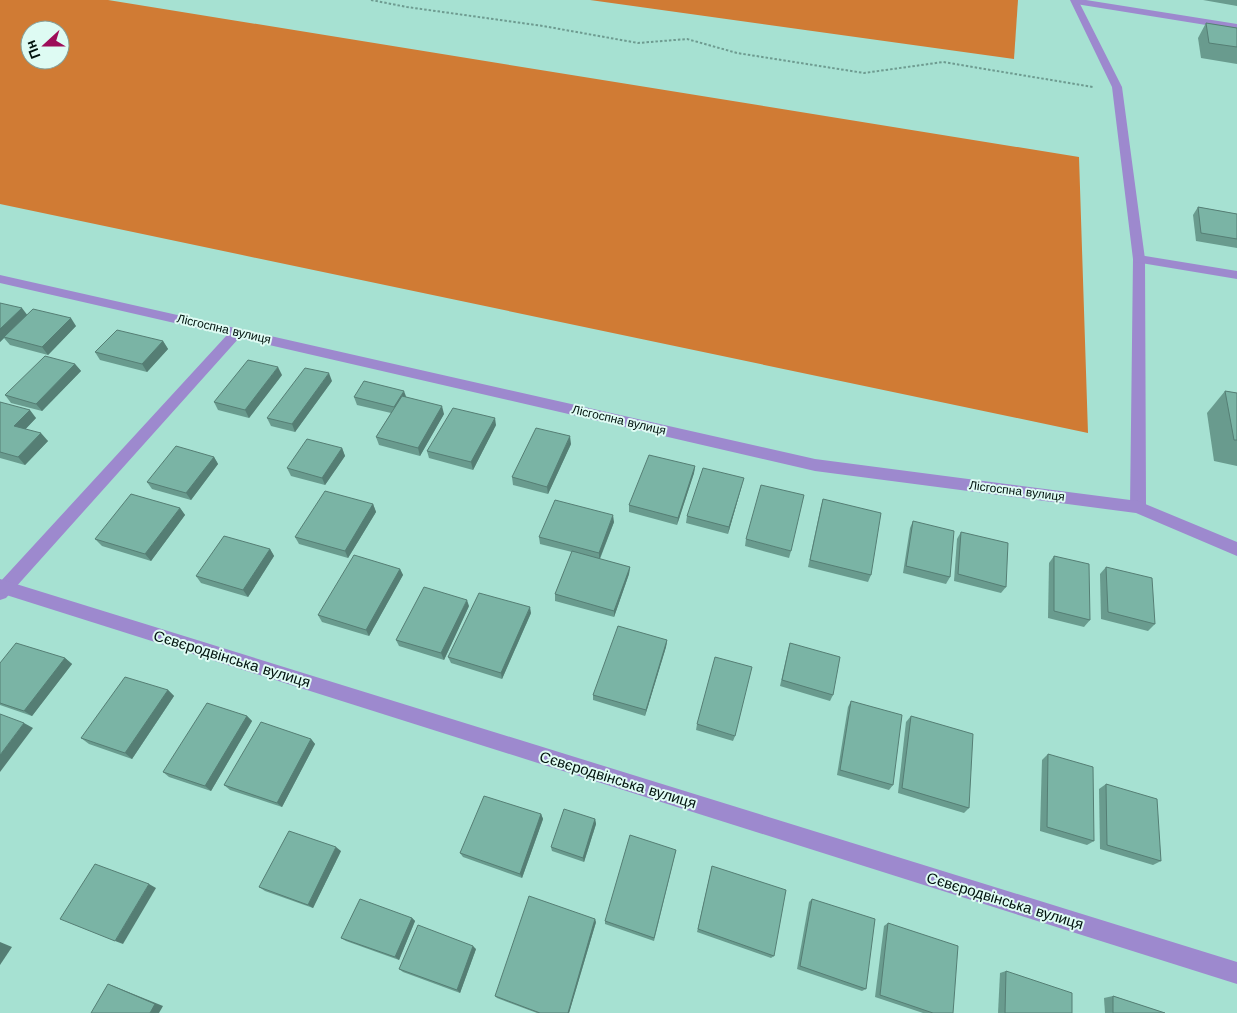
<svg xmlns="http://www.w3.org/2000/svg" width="1237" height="1013" font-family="'Work Sans',sans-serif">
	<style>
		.forest { fill: #d07b34; fill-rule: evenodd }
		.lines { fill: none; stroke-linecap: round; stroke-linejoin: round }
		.path { stroke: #6e9b90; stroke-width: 2; stroke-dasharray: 2.5 2; stroke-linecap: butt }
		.service { fill: #9d89ce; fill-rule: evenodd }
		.minor { fill: #9d89ce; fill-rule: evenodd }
		.tertiary { fill: #9d89ce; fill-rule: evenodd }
		.wall { fill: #699b8e }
		.shaded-wall { fill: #557e74 }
		.building { fill: #7ab4a5; stroke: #557e74 }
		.labels { text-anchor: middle; stroke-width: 4; stroke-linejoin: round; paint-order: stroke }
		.street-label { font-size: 12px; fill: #00120d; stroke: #defbf3 }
		.near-street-label { font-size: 15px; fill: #00120d; stroke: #defbf3 }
	</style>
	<rect width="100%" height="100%" fill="#a6e1d2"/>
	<!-- forest -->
	<g class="forest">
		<path d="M 0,0 L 108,0 L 1079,157 L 1088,433 L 0,204 ZM 30,30 L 60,30 L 60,60 L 30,60 Z"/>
		<polygon points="590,0 1018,0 1014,59"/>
	</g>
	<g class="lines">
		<!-- path -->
		<polyline class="path" points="371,0 407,7 543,26 638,43 687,39 737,53 864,73 943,62 1093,87"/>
		<!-- service -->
		<polygon class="service" points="1070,0 1078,0 1122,87 1145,259 1146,507 1143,511 1138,513 1133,511 1130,507 1133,259 1112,87"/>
		<!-- minor -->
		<g class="minor">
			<polygon points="1072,0 1086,0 1237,24 1237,30 1076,4 1073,3"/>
			<polygon points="1139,255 1237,271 1237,279 1135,262 1133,259 1135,256"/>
			<polygon points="0,275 815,459 1138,501 1237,542 1237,556 1136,513 815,471 239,338 6,598 0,600 0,582 227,335 0,283"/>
		</g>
		<!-- tertiary -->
		<polygon class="tertiary" points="0,579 1237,962 1237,984 0,593"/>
	</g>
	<!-- wall -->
	<g class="wall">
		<polygon points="1203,0 1237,0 1237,6"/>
		<polygon points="1206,23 1237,28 1237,64 1201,58 1198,38"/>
		<polygon points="1198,207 1237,214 1237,248 1196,241 1193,215"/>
		<polygon points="0,303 27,315 76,326 48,355 10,345 4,338 0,342"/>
		<polygon points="163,341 168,349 147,372 100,360 95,352"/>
		<polygon points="75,364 81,371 42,411 11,403 5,395"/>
		<polygon points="282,375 249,418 218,410 214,402"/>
		<polygon points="332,381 295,432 271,426 267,418"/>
		<polygon points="1225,391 1237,393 1237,466 1214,461 1207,413"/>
		<polygon points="354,397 406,397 444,414 420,456 379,445 376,437 391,413 357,405"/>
		<polygon points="0,402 36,418 25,429 48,441 25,465 0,458"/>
		<polygon points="496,425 473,470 429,458 427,451"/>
		<polygon points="571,444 548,494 513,485 512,477"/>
		<polygon points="342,448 345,456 325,485 291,476 287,468"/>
		<polygon points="214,457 218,464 191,500 152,489 147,482"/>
		<polygon points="695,466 694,473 677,525 629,512 629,505"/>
		<polygon points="742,485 728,534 686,523 687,516"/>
		<polygon points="823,499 871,575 868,582 808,567 821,506"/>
		<polygon points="373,504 376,512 348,558 299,544 295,537"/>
		<polygon points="180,508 185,515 151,561 102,546 95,539"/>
		<polygon points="913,521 950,577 946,584 903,573 910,528"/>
		<polygon points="614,522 600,559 630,567 629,574 614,617 555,601 555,594 572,552 540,544 539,537"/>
		<polygon points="961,532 1006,587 1001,593 954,581 957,539"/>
		<polygon points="746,539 791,551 789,558 745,546"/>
		<polygon points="270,549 274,556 248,597 201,583 196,576"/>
		<polygon points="1054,556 1090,620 1084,627 1048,618 1049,563"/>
		<polygon points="1106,567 1155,624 1148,631 1101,619 1100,574"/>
		<polygon points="400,569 403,575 369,636 322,622 318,615"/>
		<polygon points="469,606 444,660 399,646 396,640"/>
		<polygon points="531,613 502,679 451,663 448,657"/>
		<polygon points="667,640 666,647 645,716 593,700 593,695"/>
		<polygon points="790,643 833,695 830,701 780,686 788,650"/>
		<polygon points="65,658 72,664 32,716 0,705 0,663"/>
		<polygon points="168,690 174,696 132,759 89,744 81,738"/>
		<polygon points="851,701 893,785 889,790 837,775 848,707"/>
		<polygon points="247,716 252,721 211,791 169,777 163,772"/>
		<polygon points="911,716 969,808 964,813 898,793 906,722"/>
		<polygon points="697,724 735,736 733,741 696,730"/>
		<polygon points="311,739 315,744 282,807 230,790 224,785"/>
		<polygon points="1048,754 1094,841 1087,845 1040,831 1042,760"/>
		<polygon points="1106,784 1161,861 1153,865 1100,849 1099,789"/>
		<polygon points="541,814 543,819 522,878 463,857 460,853"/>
		<polygon points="595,819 596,824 584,862 552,851 551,847"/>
		<polygon points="676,850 654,941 605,924 605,921"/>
		<polygon points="341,851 313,908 265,891 259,887"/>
		<polygon points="712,866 774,956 771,958 697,932"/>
		<polygon points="812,899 866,989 862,991 797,969 809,902"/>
		<polygon points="412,918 415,921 399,960 346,941 341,938"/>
		<polygon points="596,922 569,1013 537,1013 497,998 495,996"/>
		<polygon points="888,923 953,1013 923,1013 875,997 884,926"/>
		<polygon points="476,949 460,993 403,972 399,969"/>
		<polygon points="1006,971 1072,1013 998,1013 1000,973"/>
		<polygon points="1113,996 1165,1013 1105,1013 1104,998"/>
	</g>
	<!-- shaded-wall -->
	<g class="shaded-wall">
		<polygon points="22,308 28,316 4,337 4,338 0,342 0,329"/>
		<polygon points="71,318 76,326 48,355 42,347"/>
		<polygon points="163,341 168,349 147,372 142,364"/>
		<polygon points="75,364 81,371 42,411 36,404"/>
		<polygon points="278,367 282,375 249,418 245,410"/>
		<polygon points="329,373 332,381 295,432 292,424"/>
		<polygon points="404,391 407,399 396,415 394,407"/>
		<polygon points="442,406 444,414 420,456 418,448"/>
		<polygon points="30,410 36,418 21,434 14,426"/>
		<polygon points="495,418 496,425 473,470 471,462"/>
		<polygon points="41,433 48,441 25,465 18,457"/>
		<polygon points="570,436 571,444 548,494 547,487"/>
		<polygon points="342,448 345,456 325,485 322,478"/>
		<polygon points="214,457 218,464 191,500 186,493"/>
		<polygon points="695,466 694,473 677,525 678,518"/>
		<polygon points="744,478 728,534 729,527"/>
		<polygon points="373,504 376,512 348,558 345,551"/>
		<polygon points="180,508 185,515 151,561 145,554"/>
		<polygon points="613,515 614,522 599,560 599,553"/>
		<polygon points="270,549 274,556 248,597 243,590"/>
		<polygon points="630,567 629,574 614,617 614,611"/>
		<polygon points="400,569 403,575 369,636 366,630"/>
		<polygon points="467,600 469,606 444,660 441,653"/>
		<polygon points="530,607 531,613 502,679 501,673"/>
		<polygon points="667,640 666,647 645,716 646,710"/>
		<polygon points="65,658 72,664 32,716 24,711"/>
		<polygon points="168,690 174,696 132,759 125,753"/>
		<polygon points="247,716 252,721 211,791 205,786"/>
		<polygon points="24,723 33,728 0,772 0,755"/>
		<polygon points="311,739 315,744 282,807 277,803"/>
		<polygon points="541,814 543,819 522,878 520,874"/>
		<polygon points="595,819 596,824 584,862 583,858"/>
		<polygon points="336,847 341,851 313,908 308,905"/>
		<polygon points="149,884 156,888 123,944 115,941"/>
		<polygon points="412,918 415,921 399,960 395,957"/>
		<polygon points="595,919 596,922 569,1013 568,1013"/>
		<polygon points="0,942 12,947 0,965"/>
		<polygon points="473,946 476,949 460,993 457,990"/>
		<polygon points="108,984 116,987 163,1006 159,1013 150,1013"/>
	</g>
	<!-- building -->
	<g class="building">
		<polygon points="1206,23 1237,28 1237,47 1209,43"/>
		<polygon points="1198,207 1237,214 1237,239 1201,233"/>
		<polygon points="0,303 22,308 0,329"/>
		<polygon points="33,309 71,318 42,347 4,337"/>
		<polygon points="117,330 163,341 142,364 95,352"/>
		<polygon points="45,356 75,364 36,404 5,395"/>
		<polygon points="248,360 278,367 245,410 214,402"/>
		<polygon points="305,368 329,373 292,424 267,418"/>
		<polygon points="364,381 404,391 394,407 354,397"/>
		<polygon points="1225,391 1237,393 1237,440 1234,440"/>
		<polygon points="402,396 442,406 418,448 376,437"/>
		<polygon points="0,402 30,410 14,426 41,433 18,457 0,452"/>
		<polygon points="453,408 495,418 471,462 427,451"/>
		<polygon points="536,428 570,436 547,487 512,477"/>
		<polygon points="307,439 342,448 322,478 287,468"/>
		<polygon points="176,446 214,457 186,493 147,482"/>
		<polygon points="649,455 695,466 678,518 629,505"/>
		<polygon points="703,468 744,478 729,527 687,516"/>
		<polygon points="761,485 804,495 791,551 746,539"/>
		<polygon points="325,491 373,504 345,551 295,537"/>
		<polygon points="131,494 180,508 145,554 95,539"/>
		<polygon points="823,499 881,513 871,575 810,560"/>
		<polygon points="555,500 613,515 599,553 539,537"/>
		<polygon points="913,521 954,531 950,577 906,566"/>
		<polygon points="961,532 1008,543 1006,587 958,574"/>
		<polygon points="224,536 270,549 243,590 196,576"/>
		<polygon points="572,551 630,567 614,611 555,594"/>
		<polygon points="354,555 400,569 366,630 318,615"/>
		<polygon points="1054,556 1089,564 1090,620 1054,611"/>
		<polygon points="1106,567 1152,578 1155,624 1108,612"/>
		<polygon points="424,587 467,600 441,653 396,640"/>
		<polygon points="479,593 530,607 501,673 448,657"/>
		<polygon points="618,626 667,640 646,710 593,695"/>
		<polygon points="16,643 65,658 24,711 0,703 0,663"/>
		<polygon points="790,643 840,657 833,695 782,680"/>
		<polygon points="715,657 752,667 735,736 697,724"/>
		<polygon points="125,677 168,690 125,753 81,738"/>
		<polygon points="851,701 902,715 893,785 840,770"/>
		<polygon points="207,703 247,716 205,786 163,772"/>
		<polygon points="0,714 24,723 0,755"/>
		<polygon points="911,716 973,734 969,808 902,788"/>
		<polygon points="261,722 311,739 277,803 224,785"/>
		<polygon points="1048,754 1093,767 1094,841 1047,827"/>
		<polygon points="1106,784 1157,799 1161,861 1107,845"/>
		<polygon points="484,796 541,814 520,874 460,853"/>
		<polygon points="564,809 595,819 583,858 551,847"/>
		<polygon points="289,831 336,847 308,905 259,887"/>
		<polygon points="630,835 676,850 654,938 605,921"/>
		<polygon points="95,864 149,884 115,941 60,919"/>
		<polygon points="712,866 786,890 774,956 698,929"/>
		<polygon points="529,896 595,919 568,1013 540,1013 495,996"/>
		<polygon points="360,899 412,918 395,957 341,938"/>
		<polygon points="812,899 875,919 866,989 800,966"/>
		<polygon points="888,923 958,946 953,1013 933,1013 880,995"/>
		<polygon points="418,925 473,946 457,990 399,969"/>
		<polygon points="1006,971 1072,993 1072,1013 1005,1013"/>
		<polygon points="108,984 155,1004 150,1013 91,1013"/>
		<polygon points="1113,996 1165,1013 1113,1013"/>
	</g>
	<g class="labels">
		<!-- street labels -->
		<g class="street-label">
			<text transform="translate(224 329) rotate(13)" y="4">Лісгоспна вулиця</text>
			<text transform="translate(619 420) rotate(13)" y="4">Лісгоспна вулиця</text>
			<text transform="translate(1017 491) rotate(7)" y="4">Лісгоспна вулиця</text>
		</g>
		<!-- near-street labels -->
		<g class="near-street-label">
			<text transform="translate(232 659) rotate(17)" y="5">Сєвєродвінська вулиця</text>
			<text transform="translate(618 780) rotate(17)" y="5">Сєвєродвінська вулиця</text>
			<text transform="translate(1005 901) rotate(17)" y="5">Сєвєродвінська вулиця</text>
		</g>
	</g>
	<!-- north arrow -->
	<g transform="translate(45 45) rotate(249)"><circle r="24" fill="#defbf3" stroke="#859e97"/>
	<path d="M0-4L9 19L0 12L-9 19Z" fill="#9d0d59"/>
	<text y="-8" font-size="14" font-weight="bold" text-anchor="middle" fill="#00120d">Пн</text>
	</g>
</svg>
